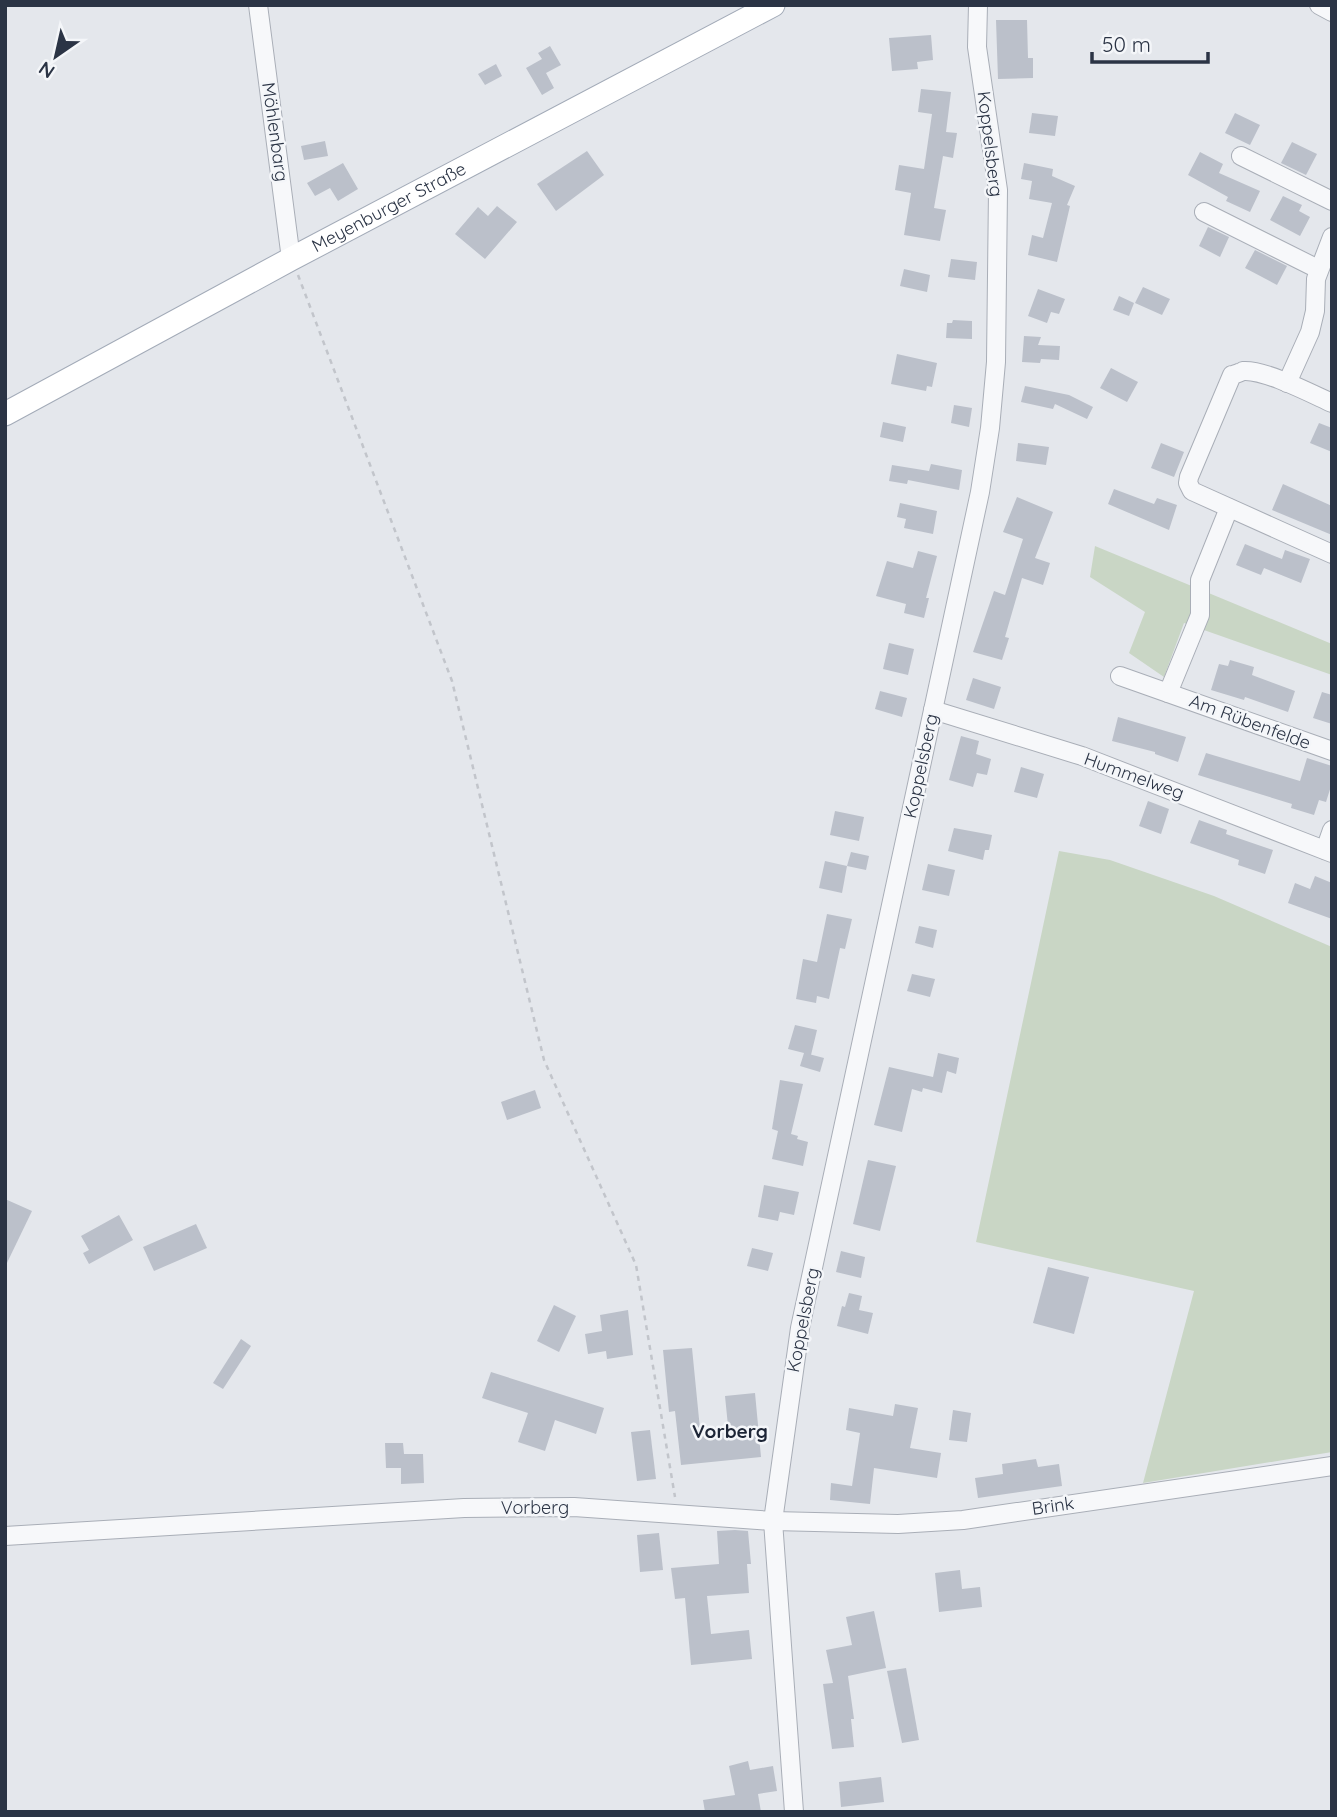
<svg xmlns="http://www.w3.org/2000/svg" width="1337" height="1817" font-family="Quicksand,sans-serif">
	<style>
		.green { fill: #c9d6c5 }
		.building { fill: #bbc0ca }
		.lines { fill: none; stroke-linecap: round; stroke-linejoin: round }
		.minor-casing { stroke: #a9aeb7; stroke-width: 20 }
		.major-casing { stroke: #a3abb8; stroke-width: 25 }
		.path { stroke: #c2c5cb; stroke-width: 2.5; stroke-dasharray: 5 5; stroke-linecap: butt }
		.minor { stroke: #f7f8fa; stroke-width: 18 }
		.major { stroke: #fff; stroke-width: 23 }
		.labels { text-anchor: middle; stroke-width: 5; stroke-linejoin: round; paint-order: stroke }
		.street-label { font-size: 18px; fill: #2b3445; stroke: #f4f6f9 }
		.neighbourhood-label { font-size: 19px; font-weight: bold; fill: #1d2536; stroke: #f4f6f9 }
	</style>
	<rect width="100%" height="100%" fill="#e4e7ec"/>
	<!-- green -->
	<g class="green">
		<polygon points="1095,546 1332,644 1332,675 1184,623 1164,677 1129,653 1145,612 1090,577"/>
		<polygon points="1059,851 1110,860 1214,896 1332,947 1332,1452 1143,1483 1194,1291 976,1242"/>
	</g>
	<!-- building -->
	<g class="building">
		<polygon points="996,20 1027,20 1028,58 1033,58 1033,78 998,79"/>
		<polygon points="931,35 933,60 917,62 918,69 892,71 889,38"/>
		<polygon points="550,46 561,65 546,73 554,88 542,95 526,68 542,59 538,53"/>
		<polygon points="496,64 502,76 485,85 478,74"/>
		<polygon points="921,89 951,92 946,132 957,133 953,158 943,156 934,208 946,210 940,241 904,235 911,193 895,190 899,165 924,169 932,114 918,112"/>
		<polygon points="1032,113 1058,116 1055,136 1029,133"/>
		<polygon points="1235,113 1260,125 1250,145 1225,133"/>
		<polygon points="325,141 328,156 304,160 301,146"/>
		<polygon points="1292,142 1317,154 1306,175 1281,163"/>
		<polygon points="587,151 604,175 556,211 537,184"/>
		<polygon points="1200,152 1223,164 1219,173 1260,191 1250,212 1226,201 1228,197 1188,175"/>
		<polygon points="343,163 358,189 338,201 330,188 315,196 307,183"/>
		<polygon points="1024,163 1053,169 1052,176 1075,186 1067,205 1070,206 1057,262 1028,255 1032,235 1043,238 1052,203 1029,199 1032,181 1021,179"/>
		<polygon points="1283,196 1302,205 1299,211 1310,217 1300,236 1270,220"/>
		<polygon points="497,206 517,222 485,259 455,234 478,207 488,216"/>
		<polygon points="1208,227 1229,237 1220,257 1199,246"/>
		<polygon points="1255,250 1287,266 1277,285 1245,268"/>
		<polygon points="951,259 977,262 975,280 948,277"/>
		<polygon points="904,269 930,275 927,292 900,286"/>
		<polygon points="1143,287 1170,299 1162,315 1135,303"/>
		<polygon points="1038,289 1065,299 1059,314 1051,312 1047,323 1028,316"/>
		<polygon points="1119,296 1134,303 1129,316 1113,310"/>
		<polygon points="953,320 972,321 972,339 946,338 947,323 952,323"/>
		<polygon points="1024,336 1041,337 1038,345 1060,346 1059,360 1041,359 1040,363 1022,362"/>
		<polygon points="897,354 937,363 932,387 927,386 926,391 891,384"/>
		<polygon points="1111,368 1138,382 1127,402 1100,388"/>
		<polygon points="1025,386 1069,395 1093,407 1087,419 1055,404 1053,409 1021,402"/>
		<polygon points="954,405 972,408 969,427 951,423"/>
		<polygon points="883,422 906,427 903,442 880,437"/>
		<polygon points="1319,423 1332,428 1332,452 1310,443"/>
		<polygon points="1018,443 1049,447 1046,465 1016,461"/>
		<polygon points="1161,443 1184,452 1174,477 1151,468"/>
		<polygon points="931,464 962,470 959,490 908,480 907,484 889,481 892,465 929,471"/>
		<polygon points="1283,484 1332,506 1332,535 1272,510"/>
		<polygon points="1114,489 1154,504 1157,498 1177,505 1169,530 1108,504"/>
		<polygon points="1017,497 1053,512 1035,558 1050,563 1043,585 1022,578 1005,637 1009,638 1002,660 973,652 994,591 1005,595 1023,539 1003,532"/>
		<polygon points="900,503 937,511 933,534 904,528 906,519 897,517"/>
		<polygon points="1245,544 1282,559 1285,550 1310,559 1301,583 1264,568 1261,575 1236,565"/>
		<polygon points="918,551 937,556 926,598 929,598 924,618 904,613 906,604 876,596 887,561 913,568"/>
		<polygon points="889,643 914,649 908,675 883,669"/>
		<polygon points="1230,660 1254,667 1252,675 1295,691 1288,712 1245,697 1244,700 1211,690 1219,664 1228,666"/>
		<polygon points="973,678 1001,687 994,709 966,700"/>
		<polygon points="880,691 907,698 902,717 875,709"/>
		<polygon points="1322,692 1332,695 1332,724 1313,718"/>
		<polygon points="1118,717 1186,737 1178,762 1155,754 1155,752 1112,741"/>
		<polygon points="961,736 979,741 976,754 991,759 987,775 977,773 973,787 949,780"/>
		<polygon points="1206,753 1300,781 1307,758 1332,766 1332,783 1326,802 1319,800 1314,815 1291,808 1292,804 1198,775"/>
		<polygon points="1021,767 1044,774 1037,798 1014,792"/>
		<polygon points="1148,801 1169,809 1161,834 1139,826"/>
		<polygon points="835,811 864,817 859,841 830,835"/>
		<polygon points="1199,820 1227,830 1226,834 1273,850 1265,874 1238,865 1239,860 1190,843"/>
		<polygon points="954,828 992,835 989,850 985,850 983,860 948,851"/>
		<polygon points="851,852 869,856 866,870 847,866"/>
		<polygon points="825,861 847,866 842,893 819,888"/>
		<polygon points="928,864 955,870 949,896 922,890"/>
		<polygon points="1315,876 1332,883 1332,919 1288,903 1295,883 1310,889"/>
		<polygon points="827,914 852,919 845,949 840,948 829,999 817,996 816,1003 796,999 803,959 817,962"/>
		<polygon points="919,926 937,930 933,948 915,943"/>
		<polygon points="912,974 935,979 930,997 907,991"/>
		<polygon points="795,1025 817,1030 811,1055 805,1053 824,1058 820,1072 800,1066 804,1053 788,1049"/>
		<polygon points="938,1053 959,1058 956,1074 947,1071 942,1093 923,1088 922,1092 912,1089 902,1132 874,1125 889,1067 933,1077"/>
		<polygon points="780,1080 803,1084 791,1134 798,1136 797,1139 808,1142 803,1166 772,1159 778,1131 772,1129"/>
		<polygon points="535,1090 541,1108 507,1120 501,1102"/>
		<polygon points="868,1160 896,1166 880,1231 853,1224"/>
		<polygon points="764,1185 799,1192 794,1215 780,1212 778,1221 758,1217"/>
		<polygon points="5,1199 32,1211 5,1267"/>
		<polygon points="119,1215 133,1240 89,1264 83,1253 89,1250 81,1236"/>
		<polygon points="196,1224 207,1248 154,1271 143,1247"/>
		<polygon points="752,1248 773,1253 768,1271 747,1266"/>
		<polygon points="841,1251 865,1257 861,1278 836,1272"/>
		<polygon points="1048,1267 1089,1277 1074,1334 1033,1323"/>
		<polygon points="849,1293 862,1296 859,1310 873,1313 868,1334 837,1326 842,1306 845,1307"/>
		<polygon points="554,1305 576,1316 559,1352 537,1341"/>
		<polygon points="628,1310 633,1355 607,1359 606,1351 588,1354 585,1334 602,1331 600,1315"/>
		<polygon points="241,1339 251,1346 223,1389 213,1383"/>
		<polygon points="692,1348 700,1429 728,1426 725,1396 755,1393 761,1457 681,1465 675,1411 669,1412 663,1350"/>
		<polygon points="491,1372 604,1408 596,1434 555,1420 545,1451 518,1442 528,1413 482,1398"/>
		<polygon points="895,1404 918,1408 910,1448 941,1453 937,1478 874,1468 870,1504 830,1500 831,1483 852,1486 860,1433 846,1430 849,1408 893,1416"/>
		<polygon points="953,1410 971,1413 967,1442 949,1440"/>
		<polygon points="650,1430 656,1479 637,1481 631,1432"/>
		<polygon points="385,1443 403,1443 404,1454 423,1454 424,1483 401,1484 401,1468 386,1468"/>
		<polygon points="1036,1459 1038,1467 1059,1464 1062,1486 978,1498 975,1478 1003,1474 1002,1464"/>
		<polygon points="735,1530 748,1531 751,1564 747,1564 749,1593 707,1596 711,1634 749,1630 752,1659 691,1665 685,1598 675,1599 671,1568 719,1564 717,1531"/>
		<polygon points="659,1533 663,1570 640,1572 637,1535"/>
		<polygon points="960,1570 962,1589 980,1587 982,1607 939,1612 935,1573"/>
		<polygon points="874,1611 886,1668 848,1676 854,1719 851,1719 854,1747 832,1749 823,1684 833,1683 826,1650 852,1645 846,1617"/>
		<polygon points="906,1668 919,1740 902,1743 887,1671"/>
		<polygon points="748,1761 750,1770 773,1766 777,1791 758,1794 761,1812 705,1812 703,1800 735,1795 729,1766"/>
		<polygon points="881,1777 884,1802 841,1807 839,1782"/>
	</g>
	<g class="lines">
		<defs>
			<g id="minor">
				<polyline points="258,5 291,259"/>
				<polyline points="1319,5 1332,12"/>
				<polyline points="1241,156 1332,201"/>
				<polyline points="1204,212 1318,269"/>
				<polyline points="1287,383 1310,332 1315,311 1316,279 1332,237"/>
				<path d="M 1332,403 C 1312,394 1264,369 1243,371 C 1242,372 1233,375 1232,375 L 1189,477 L 1188,483 L 1192,491 L 1332,554"/>
				<polyline points="1120,676 1332,751"/>
				<polyline points="1168,693 1200,615 1200,580 1229,508"/>
				<polyline points="933,710 1082,756 1332,853"/>
				<polyline points="1325,850 1332,830"/>
				<polyline points="5,1536 464,1508 574,1507 773,1521 898,1524 963,1520 1332,1466"/>
				<polyline points="794,1812 773,1521 800,1328 980,492 990,428 996,362 998,190 977,47 978,5"/>
			</g>
			<g id="major">
				<path id="s1" d="M 5,414 L 291,259 L 773,5"/>
			</g>
		</defs>
		<!-- minor casing -->
		<use href="#minor" class="minor-casing"/>
		<!-- major casing -->
		<use href="#major" class="major-casing"/>
		<!-- path -->
		<polyline class="path" points="298,275 452,681 544,1060 636,1265 675,1497"/>
		<!-- minor -->
		<use href="#minor" class="minor"/>
		<!-- major -->
		<use href="#major" class="major"/>
	</g>
	<g class="labels">
		<!-- street labels -->
		<g class="street-label">
			<text transform="translate(275 132) rotate(82)" y="6">Möhlenbarg</text>
			<text transform="translate(990 144) rotate(83)" y="6">Koppelsberg</text>
			<text dy="6" stroke="none"><textPath href="#s1" startOffset="436">Meyenburger Straße</textPath></text>
			<text transform="translate(1250 722) rotate(20)" y="6">Am Rübenfelde</text>
			<text transform="translate(921 766) rotate(-78)" y="6">Koppelsberg</text>
			<text transform="translate(1134 776) rotate(20)" y="6">Hummelweg</text>
			<text transform="translate(803 1320) rotate(-79)" y="6">Koppelsberg</text>
			<text transform="translate(1053 1506) rotate(-8)" y="6">Brink</text>
			<text x="535" y="1514">Vorberg</text>
		</g>
		<!-- neighbourhood labels -->
		<g class="neighbourhood-label">
			<text x="730" y="1438">Vorberg</text>
		</g>
	</g>
	<!-- border -->
	<rect width="1337" height="1817" fill="none" stroke="#2b3445" stroke-width="14"/>
	<!-- north arrow -->
	<g transform="translate(56 56) rotate(214)" stroke="#f4f6f9" stroke-width="5" paint-order="stroke">
	<path d="M0-5L12 26L0 18L-12 26Z" fill="#2b3445"/>
	<text y="-10" font-size="19" font-weight="bold" text-anchor="middle" fill="#2b3445">N</text>
	</g>
	<!-- scale -->
	<path d="M1092 52v10h116v-10" fill="none" stroke="#2b3445" stroke-width="3.5"/>
	<text x="1102" y="52" font-size="21" fill="#2b3445" stroke="#f4f6f9" stroke-width="5" paint-order="stroke">50 m</text>
</svg>
